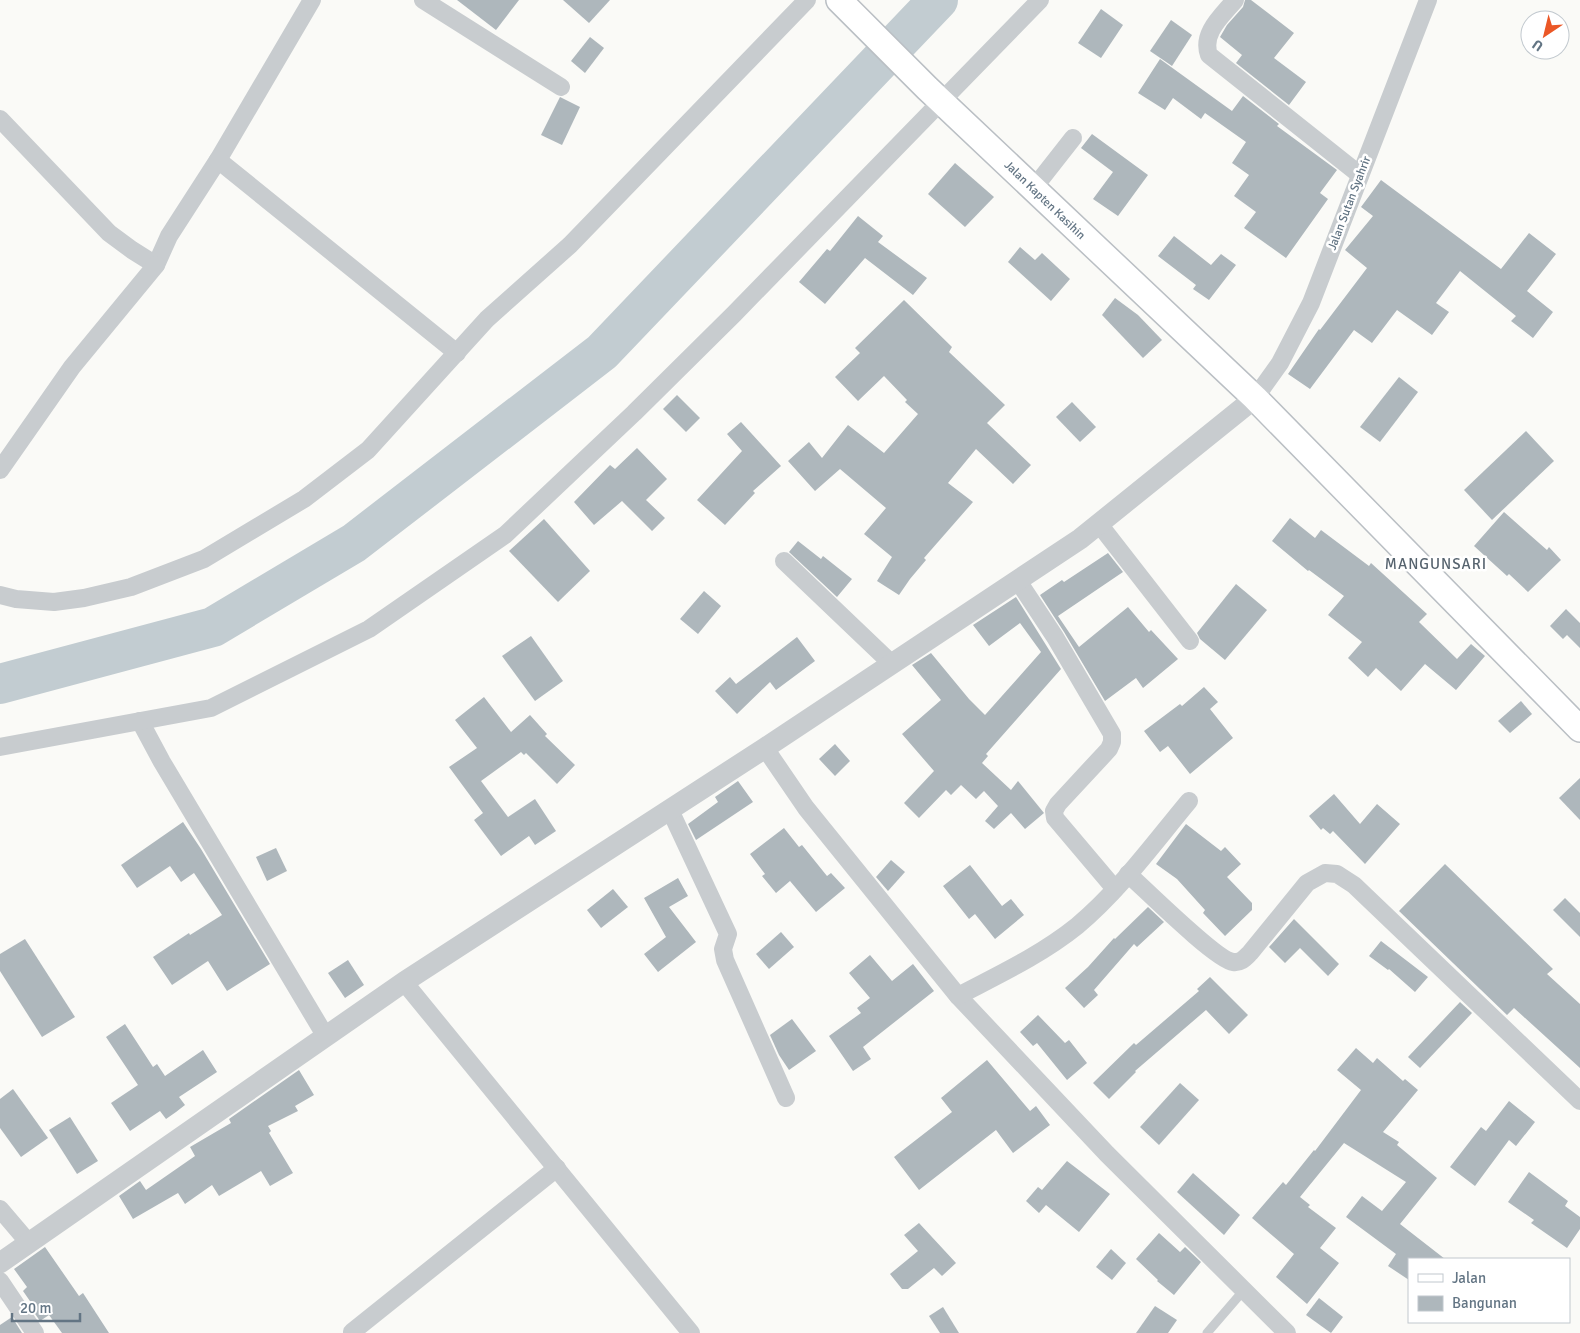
<svg xmlns="http://www.w3.org/2000/svg" width="1580" height="1333" font-family="Signika,sans-serif">
	<style>
		.lines { fill: none; stroke-linecap: round; stroke-linejoin: round }
		.river { stroke: #c2ccd1; stroke-width: 40 }
		.building { fill: #aeb7bc }
		.secondary-casing { stroke: #babfc4; stroke-width: 28 }
		.service { stroke: #c8cccf; stroke-width: 9 }
		.minor { stroke: #c8cccf; stroke-width: 18 }
		.tertiary { stroke: #c8cccf; stroke-width: 21 }
		.secondary { stroke: #fff; stroke-width: 25 }
		.labels { text-anchor: middle; stroke-width: 5; stroke-linejoin: round; paint-order: stroke }
		.street-label { font-size: 12px; fill: #637584; stroke: #fff }
		.quarter-label { font-size: 15px; letter-spacing: 1px; fill: #56636e; stroke: #fff }
	</style>
	<rect width="100%" height="100%" fill="#fafaf7"/>
	<g class="lines">
		<!-- river -->
		<polyline class="river" points="0,684 213,627 354,543 602,352 938,0"/>
	</g>
	<!-- building -->
	<g class="building">
		<polygon points="457,0 519,0 496,30"/>
		<polygon points="563,0 610,0 589,23"/>
		<polygon points="1245,0 1251,0 1294,33 1274,58 1306,82 1289,105 1236,63 1242,55 1220,37 1227,25 1243,7"/>
		<polygon points="1101,9 1123,25 1101,58 1078,43"/>
		<polygon points="1171,20 1192,35 1172,66 1150,51"/>
		<polygon points="590,37 604,48 585,73 571,61"/>
		<polygon points="1160,59 1232,111 1243,96 1279,124 1277,126 1337,170 1320,193 1328,199 1286,258 1244,228 1256,212 1234,196 1249,175 1232,163 1246,142 1205,113 1201,119 1173,98 1165,110 1138,93"/>
		<polygon points="560,97 580,107 562,145 541,135"/>
		<polygon points="1092,134 1148,175 1118,216 1093,199 1113,172 1081,148"/>
		<polygon points="955,163 994,197 965,227 928,194"/>
		<polygon points="1381,180 1501,269 1529,233 1556,254 1527,291 1553,312 1533,338 1511,321 1516,316 1460,271 1436,303 1449,312 1432,335 1397,310 1372,343 1354,330 1310,389 1288,374 1319,329 1320,330 1367,268 1345,250 1373,216 1361,207"/>
		<polygon points="858,216 883,236 878,242 927,278 913,295 865,258 825,304 799,282 827,249 830,251"/>
		<polygon points="1174,236 1211,265 1221,254 1236,265 1209,300 1193,289 1196,285 1158,256"/>
		<polygon points="1020,247 1035,260 1042,253 1070,279 1051,301 1008,262"/>
		<polygon points="1115,298 1138,315 1162,340 1143,358 1102,315"/>
		<polygon points="904,300 952,347 949,352 1005,405 987,423 1031,465 1013,484 976,449 948,483 973,502 924,558 926,560 910,579 899,595 877,581 892,557 864,534 886,508 840,469 815,491 788,461 809,442 822,458 848,425 884,453 918,414 905,402 907,400 884,376 858,401 835,377 860,353 855,348"/>
		<polygon points="1399,377 1418,392 1380,442 1360,427"/>
		<polygon points="677,395 700,418 686,432 663,409"/>
		<polygon points="1072,402 1096,427 1080,442 1056,417"/>
		<polygon points="741,422 781,466 753,491 755,493 725,525 697,500 742,451 727,434"/>
		<polygon points="1526,431 1554,461 1492,520 1464,490"/>
		<polygon points="637,448 667,479 646,500 665,518 652,531 622,501 594,525 574,502 610,465 615,469"/>
		<polygon points="1504,512 1547,550 1549,547 1561,560 1528,592 1509,574 1507,576 1474,546"/>
		<polygon points="1290,518 1315,538 1321,530 1369,566 1371,563 1427,614 1419,622 1457,659 1471,644 1485,656 1456,690 1425,664 1401,691 1376,668 1368,677 1348,658 1362,642 1328,615 1344,596 1309,570 1308,571 1272,541"/>
		<polygon points="544,519 590,571 558,602 509,551"/>
		<polygon points="798,541 821,559 823,556 852,579 837,597 789,552"/>
		<polygon points="1108,553 1123,572 1058,616 1079,647 1128,607 1149,632 1151,630 1178,659 1143,688 1136,678 1105,701 1064,632 1040,595 1062,580 1064,582"/>
		<polygon points="1236,584 1267,610 1225,660 1200,639 1197,633"/>
		<polygon points="704,591 721,606 698,634 680,619"/>
		<polygon points="1016,597 1061,669 986,754 988,756 982,763 1011,790 1018,781 1044,813 1025,829 1011,813 994,829 985,821 998,806 984,791 976,799 961,785 951,795 946,790 919,818 904,803 934,771 902,734 941,700 912,665 931,653 969,699 985,715 1041,652 1020,623 989,646 973,625"/>
		<polygon points="1566,609 1580,623 1580,648 1567,635 1563,639 1550,626"/>
		<polygon points="531,636 563,681 535,701 502,656"/>
		<polygon points="797,637 815,661 776,690 770,682 737,714 715,691 730,677 736,684"/>
		<polygon points="1204,687 1218,702 1210,709 1233,738 1190,774 1168,746 1160,752 1144,731 1180,704 1182,706"/>
		<polygon points="484,697 511,732 530,715 547,734 545,736 575,765 557,784 526,753 524,755 521,752 481,781 508,817 535,799 556,831 535,845 529,836 501,856 474,820 483,813 449,767 477,748 455,720"/>
		<polygon points="1521,701 1532,714 1510,733 1498,721"/>
		<polygon points="835,744 850,761 835,776 819,759"/>
		<polygon points="1580,778 1580,820 1559,798"/>
		<polygon points="738,781 753,802 696,840 688,824 718,802 715,797"/>
		<polygon points="1334,794 1360,824 1377,804 1400,824 1365,864 1333,831 1330,834 1323,828 1321,830 1309,816"/>
		<polygon points="183,822 201,849 270,964 227,991 208,961 172,985 153,957 189,933 190,935 222,915 194,873 181,882 170,866 137,888 121,865"/>
		<polygon points="1186,824 1221,851 1225,847 1241,864 1227,877 1252,903 1252,910 1225,936 1203,913 1205,910 1177,879 1156,864"/>
		<polygon points="784,828 799,847 802,845 827,876 831,873 845,888 816,912 790,881 776,893 762,876 765,874 750,854"/>
		<polygon points="276,848 287,871 267,881 256,857"/>
		<polygon points="891,860 905,872 888,891 876,877"/>
		<polygon points="1445,864 1553,969 1547,974 1580,1004 1580,1068 1514,1008 1507,1015 1399,911"/>
		<polygon points="970,865 1002,906 1011,899 1024,915 995,939 975,914 969,919 943,886"/>
		<polygon points="678,878 688,896 669,907 696,942 658,972 644,954 666,937 644,898"/>
		<polygon points="613,889 628,907 601,928 587,910"/>
		<polygon points="1565,898 1580,913 1580,937 1553,910"/>
		<polygon points="1148,907 1164,922 1137,947 1134,944 1094,990 1098,995 1084,1008 1065,988 1088,967 1114,938 1115,939"/>
		<polygon points="1294,919 1339,964 1328,976 1300,948 1285,963 1269,947"/>
		<polygon points="781,932 794,947 769,969 756,954"/>
		<polygon points="25,939 75,1017 42,1037 0,971 0,954"/>
		<polygon points="1381,941 1428,977 1415,992 1389,969 1388,970 1369,956"/>
		<polygon points="870,955 892,981 913,964 934,991 863,1047 871,1059 853,1071 829,1036 861,1013 857,1008 870,998 849,973"/>
		<polygon points="348,960 364,985 345,998 328,973"/>
		<polygon points="1210,977 1248,1015 1229,1034 1206,1010 1135,1071 1136,1072 1109,1099 1093,1083 1134,1043 1136,1045 1199,991 1197,989"/>
		<polygon points="1460,1002 1472,1013 1420,1068 1408,1057"/>
		<polygon points="1038,1015 1065,1043 1069,1040 1087,1063 1067,1080 1037,1043 1033,1046 1020,1032"/>
		<polygon points="792,1019 816,1051 789,1070 779,1055 770,1035"/>
		<polygon points="125,1024 153,1067 157,1064 165,1076 203,1050 217,1072 179,1097 185,1105 176,1112 166,1119 160,1111 130,1131 111,1103 138,1085 106,1037"/>
		<polygon points="1356,1048 1373,1063 1377,1058 1403,1081 1405,1079 1418,1090 1383,1132 1399,1142 1397,1145 1437,1178 1400,1224 1445,1259 1409,1259 1409,1280 1388,1266 1396,1254 1346,1217 1362,1196 1382,1211 1406,1182 1344,1143 1300,1197 1310,1205 1308,1207 1336,1228 1320,1248 1339,1263 1307,1304 1276,1277 1294,1254 1252,1218 1283,1182 1286,1185 1314,1150 1315,1151 1361,1090 1337,1070"/>
		<polygon points="987,1060 1030,1111 1036,1106 1050,1125 1013,1153 996,1130 919,1190 894,1157 952,1112 941,1098"/>
		<polygon points="299,1070 314,1095 295,1106 298,1111 268,1126 271,1131 269,1133 293,1173 270,1186 261,1171 219,1196 212,1185 185,1204 178,1193 133,1219 119,1196 140,1181 146,1190 195,1156 190,1147 231,1123 229,1119"/>
		<polygon points="1180,1083 1199,1100 1159,1145 1140,1127"/>
		<polygon points="13,1089 48,1138 21,1157 0,1128 0,1099"/>
		<polygon points="1509,1101 1535,1122 1516,1146 1509,1140 1475,1186 1450,1167 1481,1127 1486,1131"/>
		<polygon points="70,1117 98,1161 77,1174 49,1130"/>
		<polygon points="1067,1161 1110,1194 1079,1232 1046,1205 1039,1213 1026,1201 1038,1187 1042,1190"/>
		<polygon points="1529,1172 1568,1201 1565,1206 1580,1217 1580,1229 1567,1248 1531,1223 1534,1220 1508,1202"/>
		<polygon points="1193,1173 1240,1215 1224,1235 1177,1192"/>
		<polygon points="919,1223 956,1263 942,1276 934,1268 908,1289 902,1289 890,1274 918,1251 904,1235"/>
		<polygon points="1159,1233 1180,1252 1185,1247 1201,1262 1174,1295 1157,1281 1158,1280 1136,1259"/>
		<polygon points="45,1247 79,1296 83,1293 109,1333 62,1333 49,1315 40,1321 29,1305 32,1304 23,1291 27,1287 14,1269"/>
		<polygon points="1111,1249 1126,1263 1112,1280 1096,1267"/>
		<polygon points="1319,1298 1343,1317 1331,1333 1306,1315"/>
		<polygon points="1155,1306 1177,1320 1168,1333 1136,1333"/>
		<polygon points="943,1307 959,1333 940,1333 929,1316"/>
		<polygon points="12,1317 22,1333 0,1333 0,1325"/>
	</g>
	<g class="lines">
		<defs>
			<polyline id="secondary" points="839,0 927,88 1255,398 1580,729"/>
		</defs>
		<!-- secondary casing -->
		<use href="#secondary" class="secondary-casing"/>
		<!-- service -->
		<polyline class="service" points="1207,1333 1244,1290"/>
		<!-- minor -->
		<g class="minor">
			<polyline points="423,0 561,87"/>
			<path d="M 1235,0 C 1222,16 1201,33 1209,55 L 1360,175"/>
			<polyline points="0,119 109,233 132,250 156,265 169,236 218,160 312,0"/>
			<polyline points="218,160 457,353"/>
			<polyline points="1033,189 1073,138"/>
			<polyline points="1255,398 1280,363 1311,303 1428,0"/>
			<polyline points="0,470 72,367 156,265"/>
			<polyline points="1099,524 1190,641"/>
			<polyline points="784,561 892,664"/>
			<polyline points="1018,581 1055,637 1112,734 1112,742 1109,749 1058,804 1054,811 1055,818 1115,889"/>
			<polyline points="0,595 16,599 54,602 84,598 131,587 204,559 304,499 368,450 487,319 570,245 807,0"/>
			<polyline points="140,721 162,762 326,1037"/>
			<polyline points="0,747 211,708 369,629 505,535 634,413 734,314 1040,0"/>
			<polyline points="765,748 806,808 958,996 1107,1154 1287,1333"/>
			<polyline points="670,810 728,934 723,949 725,960 786,1098"/>
			<path d="M 1128,874 C 1145,889 1216,960 1233,962 C 1241,963 1245,958 1250,953 L 1307,883 L 1325,873 L 1337,874 L 1354,885 L 1580,1101"/>
			<polyline points="404,982 691,1333"/>
			<path d="M 958,996 C 998,975 1041,955 1077,926 C 1120,890 1154,843 1189,801"/>
			<polyline points="0,1209 29,1243"/>
			<polyline points="0,1281 35,1333"/>
			<polyline points="352,1332 557,1168"/>
		</g>
		<!-- tertiary -->
		<polyline class="tertiary" points="0,1263 404,982 765,748 1080,539 1255,398"/>
		<!-- secondary -->
		<use href="#secondary" class="secondary"/>
	</g>
	<g class="labels">
		<!-- street labels -->
		<g class="street-label">
			<text transform="translate(1045 200) rotate(44)" y="4">Jalan Kapten Kasihin</text>
			<text transform="translate(1349 203) rotate(-69)" y="4">Jalan Sutan Syahrir</text>
		</g>
		<!-- quarter labels -->
		<g class="quarter-label">
			<text x="1436" y="569">MANGUNSARI</text>
		</g>
	</g>
	<!-- legend -->
	<rect x="1408" y="1258" width="162" height="65" fill="#ffffff" stroke="#c1c8ce"/>
	<rect x="1418" y="1274" width="25" height="8" fill="#ffffff" stroke="#c1c8ce"/>
	<text x="1452" y="1283" font-size="15" fill="#637584">Jalan</text>
	<rect x="1418" y="1296" width="25" height="15" fill="#aeb7bc" stroke="#c1c8ce"/>
	<text x="1452" y="1308" font-size="15" fill="#637584">Bangunan</text>
	<!-- north arrow -->
	<g transform="translate(1545 35) rotate(215)"><circle r="24" fill="#ffffff" stroke="#c1c8ce"/>
	<path d="M0-4L9 19L0 12L-9 19Z" fill="#eb5726"/>
	<text y="-8" font-size="14" font-weight="bold" text-anchor="middle" fill="#637584">U</text>
	</g>
	<!-- scale -->
	<path d="M12 1313v8h68v-8" fill="none" stroke="#637584" stroke-width="2.5"/>
	<text x="20" y="1313" font-size="15" fill="#637584" stroke="#ffffff" stroke-width="4" paint-order="stroke">20 m</text>
</svg>
